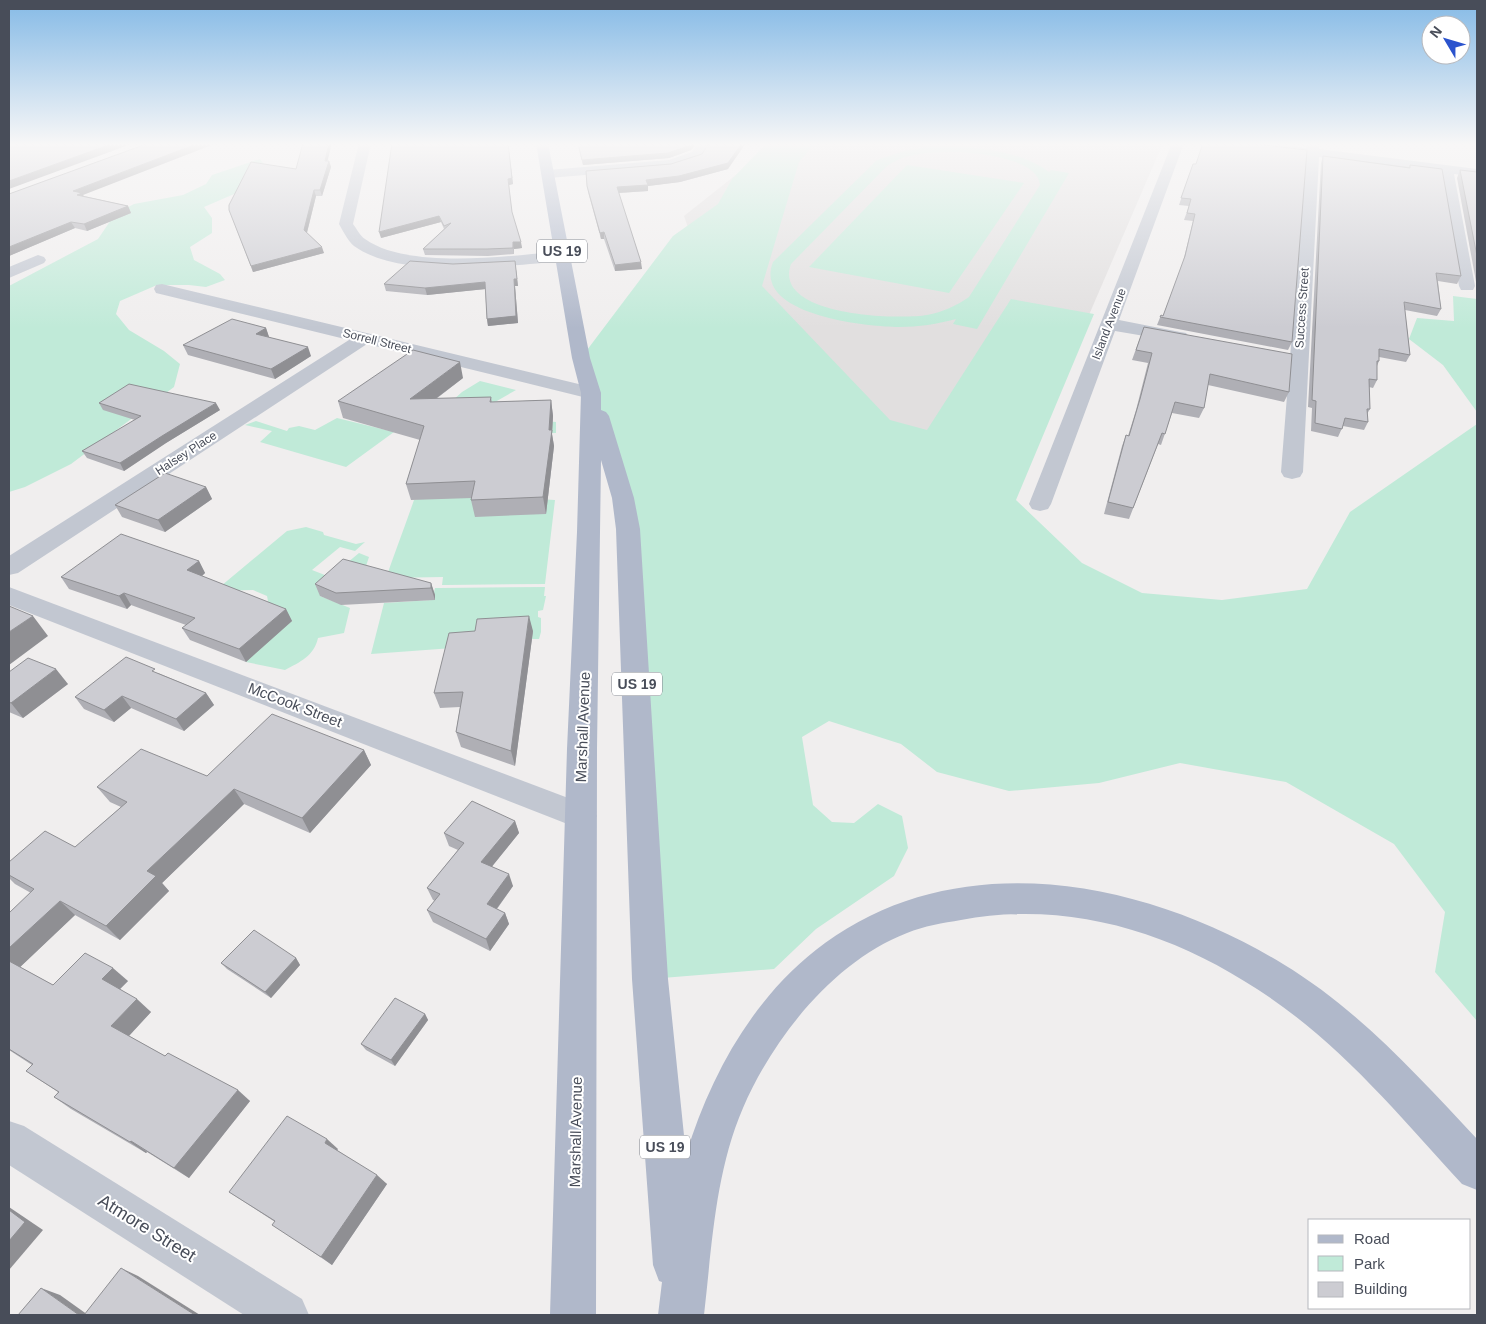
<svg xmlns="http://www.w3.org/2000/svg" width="1486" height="1324" font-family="Helvetica,sans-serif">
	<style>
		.education { fill: #e1dfdf }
		.green { fill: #c0ead8; fill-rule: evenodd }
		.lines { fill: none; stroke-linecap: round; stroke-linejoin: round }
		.minor { fill: #c2c7d1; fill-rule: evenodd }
		.major { fill: #b0b8ca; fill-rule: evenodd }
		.wall { fill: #afafb5 }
		.shaded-wall { fill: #8f8f93 }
		.building { fill: #ccccd2; stroke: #8f8f93 }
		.labels { text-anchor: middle; stroke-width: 4; stroke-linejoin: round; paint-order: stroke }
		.far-street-label { font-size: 12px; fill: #484d59; stroke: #fff }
		.shield { fill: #fff; stroke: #7f828b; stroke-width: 1 }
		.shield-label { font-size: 14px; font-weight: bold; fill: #484d59 }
		.street-label { font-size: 15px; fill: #484d59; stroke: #fff }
		.near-street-label { font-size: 18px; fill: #484d59; stroke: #fff }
	</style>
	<rect width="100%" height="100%" fill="#f0eeee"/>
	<!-- education -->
	<polygon class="education" points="776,143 1163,143 1011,496 758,430 684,216"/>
	<!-- green -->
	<g class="green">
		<polygon points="767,143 815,143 799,162 762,286 890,420 927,430 1011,299 1094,314 1016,500 1082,563 1142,593 1222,600 1307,589 1350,512 1477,424 1477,1021 1435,972 1445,912 1394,844 1286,782 1180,763 1099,783 1009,791 937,772 901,744 829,721 802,737 813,805 832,822 854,823 878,804 902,816 908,848 894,876 816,929 774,969 650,979 631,564 581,358 673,236 718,204 732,179"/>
		<path d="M 929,147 C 968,146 1016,148 1049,172 L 1051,170 L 1069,173 L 977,329 L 953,324 L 956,319 C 938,324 918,327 899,327 C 867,327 752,315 773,262 L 877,160 L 904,151 ZM 957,152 C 977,153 1038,158 1040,185 L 969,297 C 956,306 943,312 927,315 C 898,320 772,316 791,264 L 886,167 C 905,152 933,152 957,152 Z"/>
		<polygon points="260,159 266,167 255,185 204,207 212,218 212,233 190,247 194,260 220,274 225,280 206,287 189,285 157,285 120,301 116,314 129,330 164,351 180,364 174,387 71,464 25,487 9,492 9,286 98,239 115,214 134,204 183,195 206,184 212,175"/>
		<polygon points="907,165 1024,183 949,293 809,267"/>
		<polygon points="1453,296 1477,299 1477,412 1443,365 1409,339 1417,318 1454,321"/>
		<polygon points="480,381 516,390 474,414 556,422 556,433 507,434 441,411 462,392"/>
		<polygon points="337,418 394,432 346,467 260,442 272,431 245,425 256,421 287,431 289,428 299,426 315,430"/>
		<path d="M 440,493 L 555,500 L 545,584 L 446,585 L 442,585 L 443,577 L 386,578 C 395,552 405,526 414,500 Z"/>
		<path d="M 306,527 L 323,532 L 324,535 L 356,544 L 365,542 L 355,551 L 340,547 L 312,570 L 330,577 L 359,553 L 369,557 L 363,575 L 320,596 L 350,608 L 344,633 L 318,638 C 314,656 300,662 285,670 L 246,662 L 269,606 L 267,596 L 253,590 L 215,591 L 287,531 Z"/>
		<polygon points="545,587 544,596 546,596 543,610 538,611 538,617 541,618 541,632 539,639 532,639 532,631 453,648 371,654 384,603 432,600 435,588 439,588"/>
	</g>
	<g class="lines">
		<!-- minor -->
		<g class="minor">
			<path d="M 359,143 L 371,143 L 353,224 C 357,229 360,236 365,239 C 408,270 511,256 562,251 L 568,253 L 570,256 L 568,259 L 562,261 C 506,266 401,280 354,246 C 348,241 343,231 339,224 Z"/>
			<polygon points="699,143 711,143 702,158 671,168 548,178 541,174 548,170 669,160 692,152"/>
			<polygon points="1172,143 1184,143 1119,320 1180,332 1186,333 1189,337 1186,341 1180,342 1115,331 1051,504 1048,509 1040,511 1032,509 1029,504"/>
			<polygon points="1233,143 1269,143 1306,148 1307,143 1319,143 1319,149 1477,169 1477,177 1454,174 1475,286 1473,290 1461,290 1459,286 1440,172 1319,157 1303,472 1300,477 1292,479 1284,477 1281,472 1306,155 1239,147"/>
			<polygon points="38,255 44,257 46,260 44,263 9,278 9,267"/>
			<polygon points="162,284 591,387 598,389 601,393 598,397 591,399 367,344 18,573 9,575 9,556 349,340 156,293 154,289 156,285"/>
			<polygon points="9,587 592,807 597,816 592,825 581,829 570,825 9,605"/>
			<polygon points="9,1121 24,1126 302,1299 309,1315 244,1315 9,1165"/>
		</g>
		<!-- major -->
		<path class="major" d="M 536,143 L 548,143 L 590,358 L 601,393 L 601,410 L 606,412 L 609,416 L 634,498 L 640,529 L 668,979 L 686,1155 C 711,1073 755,994 825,943 C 962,843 1148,881 1283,964 C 1359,1010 1417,1075 1477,1139 L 1477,1190 L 1462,1184 C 1398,1114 1338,1041 1257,989 C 1169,931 1066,900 961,920 C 943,923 924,926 907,933 C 834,961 773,1038 743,1108 C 715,1173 712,1246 704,1315 L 658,1315 L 662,1282 L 659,1281 L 653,1265 L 632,979 L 616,529 L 612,498 L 601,460 L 597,749 L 596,1315 L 550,1315 L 567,749 L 577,532 L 581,393 L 572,358 Z"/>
	</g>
	<!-- wall -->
	<g class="wall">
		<polygon points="508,143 513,184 509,185 512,213 522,248 514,249 514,254 488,256 425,255 423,249 444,229 441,222 381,238"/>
		<polygon points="577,143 697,143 691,150 669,158 583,165"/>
		<polygon points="1283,143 1306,143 1305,146"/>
		<polygon points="702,154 728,169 680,182 648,186 648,191 619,193 642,269 615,271 604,239 601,239 588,192 586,171 671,164"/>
		<polygon points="1323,156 1409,167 1410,165 1461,276 1457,284 1438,281 1441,309 1437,316 1405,310 1410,355 1406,362 1379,357 1379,361 1377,366 1377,380 1373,388 1369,387 1370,409 1367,414 1368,422 1364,430 1343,426 1338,437 1311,431 1312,408 1308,407 1321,163"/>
		<polygon points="329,161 331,167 322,196 316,196 307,233 324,253 253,272 229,210 296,169"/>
		<polygon points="1193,164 1196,164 1292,342 1288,350 1157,325 1161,315 1163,316 1183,262 1193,221 1184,220 1189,206 1179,205"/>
		<polygon points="1460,170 1477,172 1477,287 1457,178"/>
		<polygon points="83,195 84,196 128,206 131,213 87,231 75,228 9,256"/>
		<polygon points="515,261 518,286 515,286 518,323 488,326 487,319 485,289 427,295 386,291 384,284 453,264"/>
		<polygon points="1144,327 1289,392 1284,402 1208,385 1204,408 1199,418 1172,413 1161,445 1158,444 1129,519 1104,514 1122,446 1126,435 1128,436 1136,410 1148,363 1132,360"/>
		<polygon points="266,328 269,337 311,356 275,379 188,355 183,345"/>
		<polygon points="463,378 436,399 491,397 492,402 551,400 553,416 552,434 554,446 546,514 475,517 471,500 472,498 411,500 406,484 420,440 343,418 338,401"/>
		<polygon points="99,403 220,410 166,443 124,471 87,458 82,451 135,420 103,410"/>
		<polygon points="206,487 212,499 165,532 122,517 115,505"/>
		<polygon points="199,561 205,573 202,576 286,609 292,621 246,662 190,640 182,628 186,625 131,605 127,609 69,589 61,577"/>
		<polygon points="431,583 435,595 435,600 341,605 320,596 315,584"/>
		<polygon points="533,631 515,766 461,747 456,732 460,707 440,708 434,693"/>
		<polygon points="9,672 68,684 23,718 9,712"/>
		<polygon points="158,673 206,693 214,705 184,731 131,708 114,722 84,709 75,697"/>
		<polygon points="364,750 371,765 310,833 244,804 162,883 169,891 120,940 75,915 20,967 53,985 128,981 120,989 151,1012 129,1036 165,1056 250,1101 189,1178 147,1152 146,1153 71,1109 54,1097 58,1092 26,1071 32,1065 9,1050 9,913 31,893 15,884 9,878 9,862 75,847 121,807 110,802 97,787 207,776"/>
		<polygon points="515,821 519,833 492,866 513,886 497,909 505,913 509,924 490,951 433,922 427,910 435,901 433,900 427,888 458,850 449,846 444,833"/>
		<polygon points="296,958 300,965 271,998 227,969 221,963"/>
		<polygon points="425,1014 428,1020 395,1066 366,1050 361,1044"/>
		<polygon points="338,1149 337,1150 387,1184 332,1265 285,1233 275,1222 229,1192"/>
	</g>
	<!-- shaded-wall -->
	<g class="shaded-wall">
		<polygon points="114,143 134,143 9,189 9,181"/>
		<polygon points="199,143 217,143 83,195 85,199 80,201 73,191"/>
		<polygon points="329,143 332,143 326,167 325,161"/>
		<polygon points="508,143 513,184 509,185 508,179"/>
		<polygon points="692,143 697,143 691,150 669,158 583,165 582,160"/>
		<polygon points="742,143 746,143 728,169 680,182 648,186 648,191 617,193 617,187 646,180"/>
		<polygon points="329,161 331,167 322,196 320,190"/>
		<polygon points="314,190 316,196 306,236 304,230"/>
		<polygon points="128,206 131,213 87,231 84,224"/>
		<polygon points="439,216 441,222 381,238 379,232"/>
		<polygon points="71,222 75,228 9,256 9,247"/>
		<polygon points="604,232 604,239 601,239 600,233"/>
		<polygon points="513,242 521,242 522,248 514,249 514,254"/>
		<polygon points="322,247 324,253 253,272 251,266"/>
		<polygon points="515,261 518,286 515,286 518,323 488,326 487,319 514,279"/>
		<polygon points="641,262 642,269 615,271 615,265"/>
		<polygon points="485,282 486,289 427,295 425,288"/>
		<polygon points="266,328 269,337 256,334"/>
		<polygon points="308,347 311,356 275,379 271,369"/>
		<polygon points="460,362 463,378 414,415 410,399"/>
		<polygon points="551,400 553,416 552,434 554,446 546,514 543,497 549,430"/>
		<polygon points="216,403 220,410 166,443 124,471 120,463 162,436"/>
		<polygon points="206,487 212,499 165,532 158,520"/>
		<polygon points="199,561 205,573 194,583 187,570"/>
		<polygon points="431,583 435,595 435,600 431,588"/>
		<polygon points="124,593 131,605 127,609 119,596"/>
		<polygon points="286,609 292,621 246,662 239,649"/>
		<polygon points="33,616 48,636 9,665 9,632"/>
		<polygon points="529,616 533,631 515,766 511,751"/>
		<polygon points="56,669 68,684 23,718 11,703"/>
		<polygon points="206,693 214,705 184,731 176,719"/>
		<polygon points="122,696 131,708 114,722 104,710"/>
		<polygon points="364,750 371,765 310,833 302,818"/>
		<polygon points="234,789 244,804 162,883 169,891 120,940 106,926 147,871"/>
		<polygon points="515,821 519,833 486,874 481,862"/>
		<polygon points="509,874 513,886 492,915 487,904"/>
		<polygon points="60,901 75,915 17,970 9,963 9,948"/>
		<polygon points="505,913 509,924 490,951 486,939"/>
		<polygon points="296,958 300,965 271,998 265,992"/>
		<polygon points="113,968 128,981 117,992 102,979"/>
		<polygon points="137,999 151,1012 126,1039 111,1026"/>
		<polygon points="425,1014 428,1020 395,1066 391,1060"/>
		<polygon points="238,1090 250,1101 189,1178 174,1168"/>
		<polygon points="327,1139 338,1149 335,1153 325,1143"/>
		<polygon points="131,1141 147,1152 146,1153 130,1142"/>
		<polygon points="377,1175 387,1184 332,1265 321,1257"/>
		<polygon points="9,1207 43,1230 9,1270"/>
		<polygon points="121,1268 138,1276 200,1315 195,1315"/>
		<polygon points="41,1288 60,1295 88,1315 79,1315"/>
	</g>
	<!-- building -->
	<g class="building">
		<polygon points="9,143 114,143 9,181"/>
		<polygon points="149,143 199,143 73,191 82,193 77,195 128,206 84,224 71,222 9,247 9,194"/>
		<polygon points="303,143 329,143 325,161 329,161 320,190 314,190 304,230 322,247 251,266 229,210 229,205 251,162 296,169"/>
		<polygon points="392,143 508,143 512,178 508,179 512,212 521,242 513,242 513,248 487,249 423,249 451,223 444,226 439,216 379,232"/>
		<polygon points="578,143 692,143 691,145 668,153 582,160"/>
		<polygon points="709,143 742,143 728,163 679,176 646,180 648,185 617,187 641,262 615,265 604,232 600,233 587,186 586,171 671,164 702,154"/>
		<polygon points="1203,143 1246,143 1307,150 1292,342 1160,317 1161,315 1163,316 1185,256 1195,214 1187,213 1191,199 1181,198 1193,164 1196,164"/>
		<polygon points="1323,156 1410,168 1410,165 1442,169 1461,276 1436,273 1441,309 1404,302 1410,355 1379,349 1379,361 1377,361 1377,380 1369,379 1370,409 1367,409 1368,422 1345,418 1342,429 1315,423 1316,401 1312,400"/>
		<polygon points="1460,170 1477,172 1477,256"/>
		<polygon points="410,261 453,264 515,261 517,279 514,279 516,316 487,319 485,282 425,288 384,284"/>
		<polygon points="232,319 266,328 256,334 308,347 271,369 183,345"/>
		<polygon points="1144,327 1292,354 1289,392 1210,374 1204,408 1175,402 1165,434 1162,433 1133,508 1108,502 1126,435 1129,436 1140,399 1152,353 1136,350"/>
		<polygon points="413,350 460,362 410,399 491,397 490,402 551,400 549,430 552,430 543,497 471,500 475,481 406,484 424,426 338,401"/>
		<polygon points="129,384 216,403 162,436 120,463 82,451 141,416 99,403"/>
		<polygon points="165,473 206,487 158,520 115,505"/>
		<polygon points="121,534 199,561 187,570 286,609 239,649 182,628 195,618 124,593 119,596 61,577"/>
		<polygon points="343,559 431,583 431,588 336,593 315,584"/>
		<polygon points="9,606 33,616 9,632"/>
		<polygon points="529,616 511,751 456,732 463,692 434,693 449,633 475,631 477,619"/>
		<polygon points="126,657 155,669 152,671 206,693 176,719 122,696 104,710 75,697"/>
		<polygon points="28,658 56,669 11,703 9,702 9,672"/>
		<polygon points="272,714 364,750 302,818 234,789 147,871 156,876 106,926 60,901 9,948 9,913 34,889 9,875 9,862 45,831 75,847 127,802 97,787 141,749 207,776"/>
		<polygon points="472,801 515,821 481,862 509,874 487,904 505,913 486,939 427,910 440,894 427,888 464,843 444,833"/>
		<polygon points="254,930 296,958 265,992 221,963"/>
		<polygon points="85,953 113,968 102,979 137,999 111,1026 165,1056 168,1053 238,1090 174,1168 131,1141 130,1142 54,1097 59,1092 26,1071 33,1064 9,1049 9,961 53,985"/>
		<polygon points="395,998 425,1014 391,1060 361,1044"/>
		<polygon points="287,1116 327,1139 325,1143 377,1175 321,1257 272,1225 275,1221 229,1192"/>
		<polygon points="9,1210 25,1222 9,1241"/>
		<polygon points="121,1268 195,1315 84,1315"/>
		<polygon points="41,1288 79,1315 18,1315"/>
	</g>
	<!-- sky -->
	<linearGradient id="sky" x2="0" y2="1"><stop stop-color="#85bae6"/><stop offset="0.44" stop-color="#f8f7f7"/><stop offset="1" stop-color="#f8f7f7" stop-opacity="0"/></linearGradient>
	<rect width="1486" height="328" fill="url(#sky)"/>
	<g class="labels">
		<!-- far-street labels -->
		<g class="far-street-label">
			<text transform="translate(1302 308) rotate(-86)" y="4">Success Street</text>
			<text transform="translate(1109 324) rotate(-69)" y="4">Island Avenue</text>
			<text transform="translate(377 341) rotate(14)" y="4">Sorrell Street</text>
			<text transform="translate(186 453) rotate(-33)" y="4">Halsey Place</text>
		</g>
		<!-- shield labels -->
		<g class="shield">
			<rect x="537" y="239.5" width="50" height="23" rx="4"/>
			<rect x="612" y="672.5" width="50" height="23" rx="4"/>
			<rect x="640" y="1135.5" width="50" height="23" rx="4"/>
		</g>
		<g class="shield-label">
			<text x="562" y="256">US 19</text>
			<text x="637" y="689">US 19</text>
			<text x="665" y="1152">US 19</text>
		</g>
		<!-- street labels -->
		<g class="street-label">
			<text transform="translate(295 705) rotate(21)" y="5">McCook Street</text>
			<text transform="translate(583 727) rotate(-88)" y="5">Marshall Avenue</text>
			<text transform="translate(576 1132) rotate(-89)" y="5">Marshall Avenue</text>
		</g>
		<!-- near-street labels -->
		<g class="near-street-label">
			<text transform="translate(147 1228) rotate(32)" y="6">Atmore Street</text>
		</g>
	</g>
	<!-- border -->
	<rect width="1486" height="1324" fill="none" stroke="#484d59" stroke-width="20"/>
	<!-- legend -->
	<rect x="1308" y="1219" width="162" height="90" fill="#ffffff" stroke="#b6b8bd"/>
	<rect x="1318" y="1235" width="25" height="8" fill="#b0b8ca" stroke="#b6b8bd"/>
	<text x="1354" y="1244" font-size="15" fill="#484d59">Road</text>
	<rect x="1318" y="1256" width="25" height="15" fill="#c0ead8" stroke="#b6b8bd"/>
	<text x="1354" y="1269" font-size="15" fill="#484d59">Park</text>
	<rect x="1318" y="1282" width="25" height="15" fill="#ccccd2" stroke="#b6b8bd"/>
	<text x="1354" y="1294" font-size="15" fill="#484d59">Building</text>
	<!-- north arrow -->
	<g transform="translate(1446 40) rotate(308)"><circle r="24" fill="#ffffff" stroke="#b6b8bd"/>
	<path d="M0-4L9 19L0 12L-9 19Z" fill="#2b53cd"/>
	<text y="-8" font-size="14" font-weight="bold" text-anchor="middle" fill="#484d59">N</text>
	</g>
</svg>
